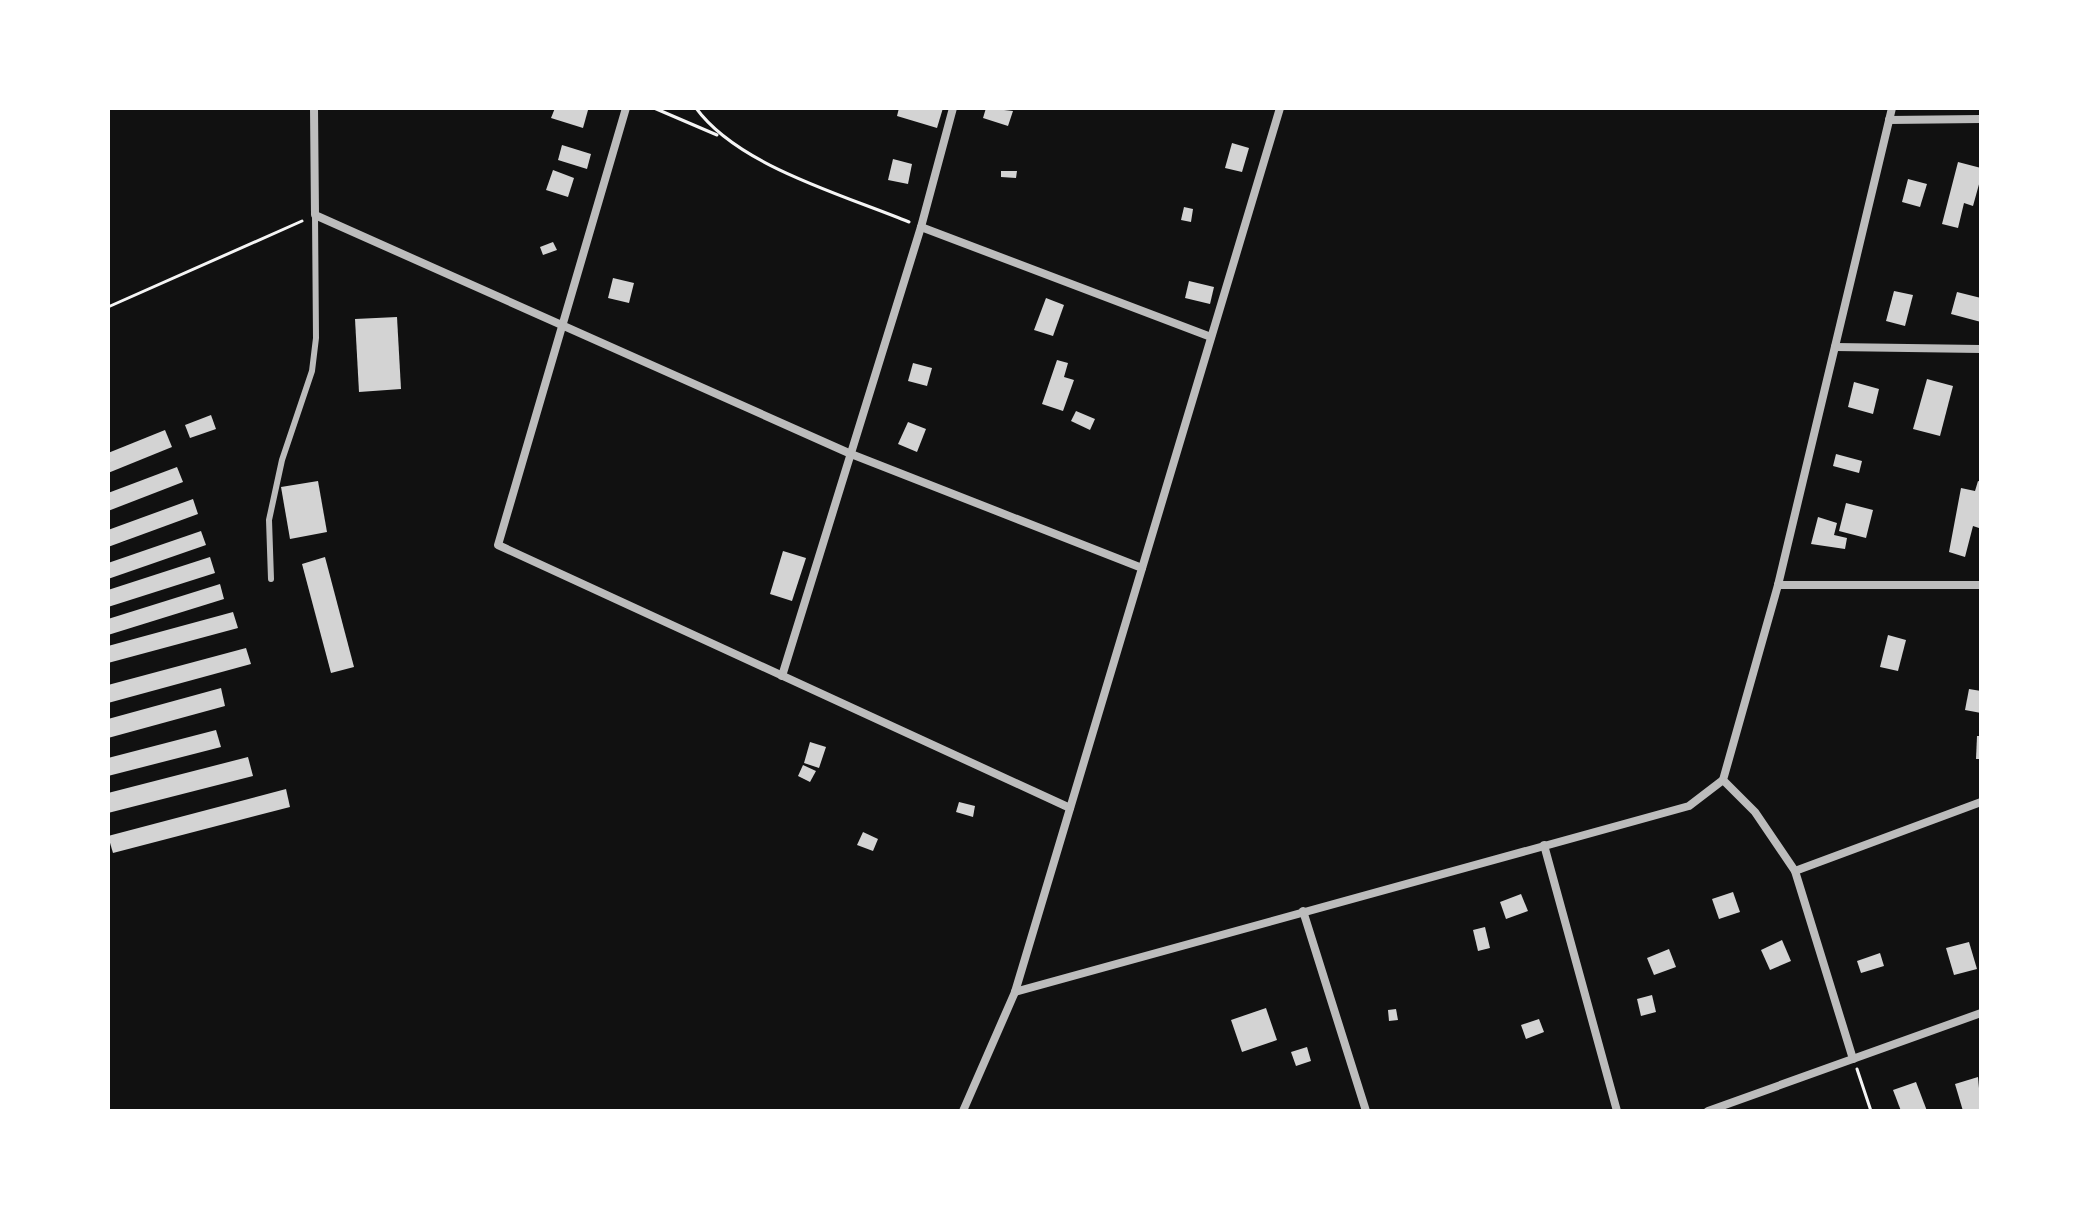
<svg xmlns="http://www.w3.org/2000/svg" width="2089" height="1219" font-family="Figtree,sans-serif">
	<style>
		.building { fill: #d3d3d3 }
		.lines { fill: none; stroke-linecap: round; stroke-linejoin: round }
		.path { stroke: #f5f5f5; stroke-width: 3 }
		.service { stroke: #bcbcbc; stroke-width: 6 }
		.minor { stroke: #bcbcbc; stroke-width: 8 }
	</style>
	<rect width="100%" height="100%" fill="#111"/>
	<!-- building -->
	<g class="building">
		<polygon points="555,108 588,110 583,128 551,118"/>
		<polygon points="899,108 943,108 937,128 897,116"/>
		<polygon points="986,108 1013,111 1008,126 983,118"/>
		<polygon points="1232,143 1249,148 1242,172 1225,168"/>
		<polygon points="562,145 591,154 587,169 558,160"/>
		<polygon points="893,159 912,164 908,184 888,180"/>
		<polygon points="1958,162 1981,168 1981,177 1973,206 1964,203 1958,228 1942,224"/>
		<polygon points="553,170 574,178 568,197 546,190"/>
		<polygon points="1001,171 1017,171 1016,178 1001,177"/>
		<polygon points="1908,179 1927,184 1920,207 1902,202"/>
		<polygon points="1184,207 1193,209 1191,222 1181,220"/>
		<polygon points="553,242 557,250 543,255 540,247"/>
		<polygon points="613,278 634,283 629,303 608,298"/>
		<polygon points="1189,281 1214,287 1210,304 1185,298"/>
		<polygon points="1894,291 1913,295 1905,326 1886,321"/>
		<polygon points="1957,292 1981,298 1981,322 1951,314"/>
		<polygon points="1046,298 1064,305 1053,336 1034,330"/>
		<polygon points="397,317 401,389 359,392 355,319"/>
		<polygon points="1057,360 1068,363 1064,377 1074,380 1063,411 1042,404"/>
		<polygon points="913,363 932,368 927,386 908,381"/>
		<polygon points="1927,379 1953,386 1940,436 1913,429"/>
		<polygon points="1854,382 1879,389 1873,414 1848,407"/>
		<polygon points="1076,411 1095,419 1090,430 1071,421"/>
		<polygon points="211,415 216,429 190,438 185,425"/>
		<polygon points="908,422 926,429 917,452 898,444"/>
		<polygon points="165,430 172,447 108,473 108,453"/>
		<polygon points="1836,454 1862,461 1859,473 1833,466"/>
		<polygon points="177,467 183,482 108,511 108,493"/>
		<polygon points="318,481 327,532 290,539 281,487"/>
		<polygon points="1978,481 1981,482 1979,528 1973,526 1965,557 1949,552 1961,488 1975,491"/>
		<polygon points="193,499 198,514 108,547 108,530"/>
		<polygon points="1846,503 1873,510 1866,538 1839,531"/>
		<polygon points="1818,517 1837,523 1834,535 1847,538 1845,549 1811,544"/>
		<polygon points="201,531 206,545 108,579 108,563"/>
		<polygon points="783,551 806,558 792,601 770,594"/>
		<polygon points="210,557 215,573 108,607 108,590"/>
		<polygon points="325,557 354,667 331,673 302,564"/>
		<polygon points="220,584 224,599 108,635 108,619"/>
		<polygon points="233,612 238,628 108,663 108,646"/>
		<polygon points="1888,635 1906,640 1898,671 1880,667"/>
		<polygon points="246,648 251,664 108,703 108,685"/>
		<polygon points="221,688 225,706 108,738 108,719"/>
		<polygon points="1969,689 1981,691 1981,713 1965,710"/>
		<polygon points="216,730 221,747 108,776 108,758"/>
		<polygon points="1977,736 1981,736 1981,759 1976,759"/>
		<polygon points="810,742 826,747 819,768 804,763"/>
		<polygon points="248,757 253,776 108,813 108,793"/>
		<polygon points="803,765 816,771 810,782 798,776"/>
		<polygon points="286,789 290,807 113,853 108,836"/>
		<polygon points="959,802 975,806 973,817 956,812"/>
		<polygon points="863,832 878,839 873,851 857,845"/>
		<polygon points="1733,892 1740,912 1719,919 1712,899"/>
		<polygon points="1521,894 1528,911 1506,919 1500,902"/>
		<polygon points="1485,927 1490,948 1478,951 1473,930"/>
		<polygon points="1782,940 1791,961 1770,970 1761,950"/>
		<polygon points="1969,942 1977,969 1954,975 1946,948"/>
		<polygon points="1669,949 1676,967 1654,975 1647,958"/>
		<polygon points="1880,953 1884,966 1861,973 1857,961"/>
		<polygon points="1652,995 1656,1012 1641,1016 1637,999"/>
		<polygon points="1266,1008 1277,1040 1242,1052 1231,1020"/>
		<polygon points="1396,1009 1398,1020 1389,1021 1388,1010"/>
		<polygon points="1539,1019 1544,1032 1526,1039 1521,1025"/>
		<polygon points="1307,1047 1311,1061 1296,1066 1291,1052"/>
		<polygon points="1978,1077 1981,1111 1963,1111 1955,1084"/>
		<polygon points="1916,1082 1927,1111 1901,1111 1893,1090"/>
	</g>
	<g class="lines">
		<!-- path -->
		<g class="path">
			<polyline points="654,108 717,135"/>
			<path d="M 696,108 C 738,166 844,195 909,222"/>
			<polyline points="108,307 302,221"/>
			<polyline points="1857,1069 1871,1111"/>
		</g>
		<!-- service -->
		<polyline class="service" points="271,579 269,520 282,460 312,371 316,338 315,215"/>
		<!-- minor -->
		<g class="minor">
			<polyline points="314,108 315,215 851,454 1142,568"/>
			<polyline points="626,108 498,545 1070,808"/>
			<polyline points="1889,120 1981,119"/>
			<polyline points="921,227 1211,337"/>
			<polyline points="1835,347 1981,349"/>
			<polyline points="1778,585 1981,585"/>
			<polyline points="782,676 921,227 953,108"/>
			<polyline points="1544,845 1617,1111"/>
			<polyline points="1795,871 1981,802"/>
			<polyline points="1303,911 1366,1111"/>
			<polyline points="1015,992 1689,806 1723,780"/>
			<polyline points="1853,1059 1795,871 1755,812 1723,780 1778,585 1892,108"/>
			<polyline points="963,1111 1015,992 1280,108"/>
			<polyline points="1708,1111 1981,1013"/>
		</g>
	</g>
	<!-- border -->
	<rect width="2089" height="1219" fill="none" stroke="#ffffff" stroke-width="220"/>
</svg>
